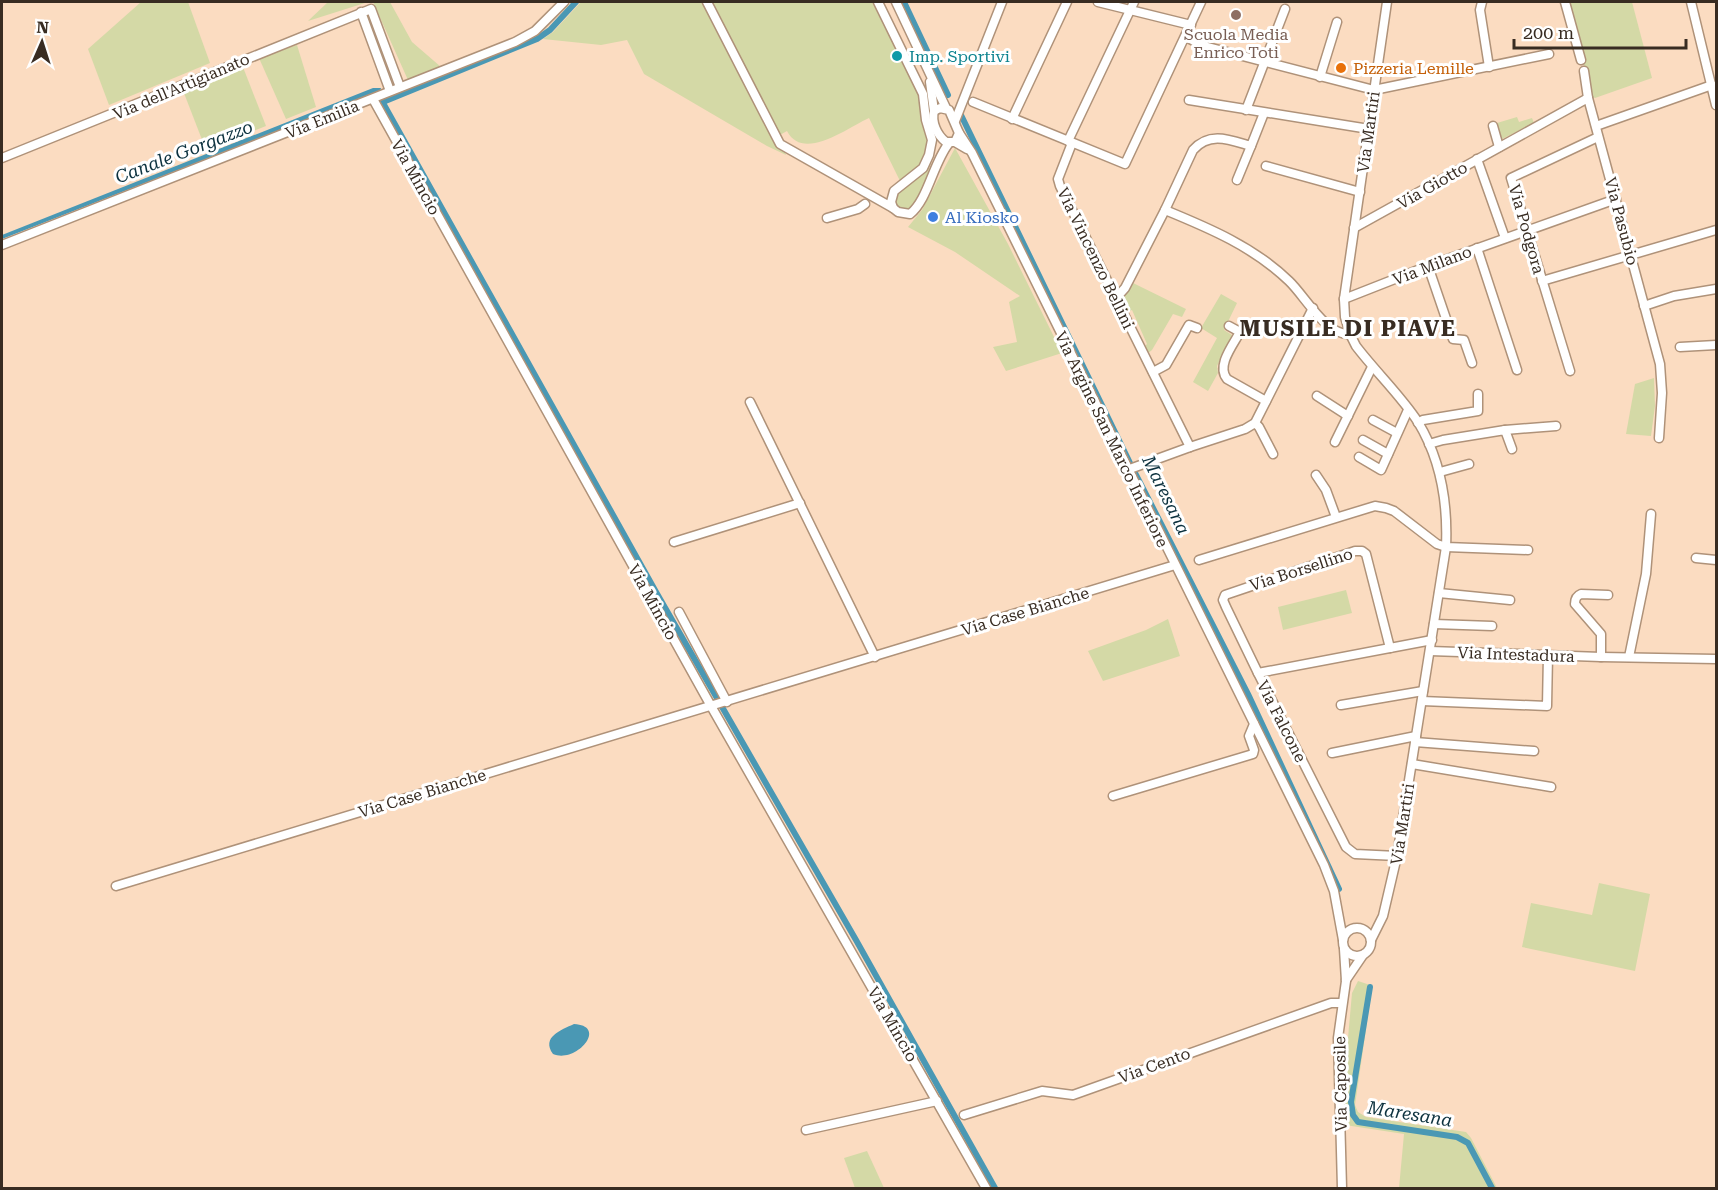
<svg xmlns="http://www.w3.org/2000/svg" width="1718" height="1190" font-family="'Roboto Serif',serif">
	<style>
		.green { fill: #d4d9a6 }
		.water { fill: #4a98b4 }
		.lines { fill: none; stroke-linecap: round; stroke-linejoin: round }
		.canal { stroke: #4a98b4; stroke-width: 6 }
		.minor-casing { stroke: #af9279; stroke-width: 11 }
		.minor { stroke: #fff; stroke-width: 8 }
		.education-dot { fill: #8d6e63; stroke: #fff; stroke-width: 2 }
		.culture-dot { fill: #0f9aa8; stroke: #fff; stroke-width: 2 }
		.food-dot { fill: #e8710a; stroke: #fff; stroke-width: 2 }
		.shop-dot { fill: #3f7fe0; stroke: #fff; stroke-width: 2 }
		.labels { text-anchor: middle; stroke-width: 6; stroke-linejoin: round; paint-order: stroke }
		.education-label { font-size: 16px; fill: #785e54; stroke: #fff }
		.culture-label { font-size: 16px; fill: #0d838f; stroke: #fff; text-anchor: start }
		.food-label { font-size: 16px; fill: #c56008; stroke: #fff; text-anchor: start }
		.street-label { font-size: 16px; fill: #382c22; stroke: #fff }
		.shop-label { font-size: 16px; fill: #366cbe; stroke: #fff; text-anchor: start }
		.water-label { font-size: 18px; font-style: italic; fill: #0c313e; stroke: #fff }
		.district-label { font-size: 22px; font-weight: bold; letter-spacing: 1.5px; fill: #382c22; stroke: #fff }
	</style>
	<rect width="100%" height="100%" fill="#fbdcc1"/>
	<!-- green -->
	<g class="green">
		<polygon points="141,2 188,2 210,63 109,105 88,49"/>
		<polygon points="328,2 368,2 308,21"/>
		<polygon points="373,2 390,2 412,42 441,67 408,80"/>
		<path d="M 581,2 L 872,2 L 898,52 L 893,54 L 895,60 L 901,58 L 921,95 L 930,139 L 926,155 L 920,167 L 900,181 L 869,118 C 847,128 803,162 787,131 L 778,136 L 786,155 L 767,146 L 644,74 L 627,40 L 601,45 L 543,39 L 553,32 Z"/>
		<polygon points="1568,2 1632,2 1652,78 1595,98 1592,96"/>
		<polygon points="297,45 316,107 286,119 259,58"/>
		<polygon points="241,62 266,126 206,150 182,88"/>
		<polygon points="378,97 714,701 712,701 379,105"/>
		<polygon points="1517,117 1519,122 1532,118 1534,123 1502,139 1497,123"/>
		<polygon points="955,148 1008,244 1062,353 1006,371 993,347 1017,342 1009,302 1020,296 955,252 908,227 922,210"/>
		<polygon points="931,163 922,192 912,209 905,211 896,207 894,196"/>
		<polygon points="1131,282 1186,309 1182,317 1173,314 1152,350 1147,354 1144,347 1147,344 1132,310 1127,312 1121,302"/>
		<polygon points="1221,294 1237,303 1224,330 1232,335 1217,366 1218,373 1208,391 1193,382 1217,338 1201,328"/>
		<polygon points="1654,378 1655,406 1651,436 1626,434 1635,384"/>
		<polygon points="1346,590 1352,613 1283,630 1278,607"/>
		<polygon points="1168,619 1180,656 1103,681 1088,651 1146,630"/>
		<polygon points="716,705 951,1119 949,1120 714,706"/>
		<polygon points="1599,883 1650,894 1635,971 1522,947 1531,903 1592,915"/>
		<polygon points="1358,981 1370,985 1372,988 1355,1105 1358,1112 1366,1117 1466,1132 1471,1138 1497,1188 1399,1188 1404,1134 1345,1125 1344,1083 1352,993"/>
		<polygon points="867,1151 884,1188 855,1188 844,1158"/>
	</g>
	<!-- water -->
	<g class="water">
		<polygon points="373,88 381,88 380,91 2,239 2,235"/>
		<path d="M 574,1024 C 609,1026 576,1064 553,1054 C 541,1037 561,1030 574,1024 Z"/>
	</g>
	<g class="lines">
		<!-- canal -->
		<g class="canal">
			<polyline points="904,2 948,95"/>
			<polyline points="378,94 656,592 856,940 995,1188"/>
			<polyline points="383,102 537,39 550,30 576,2"/>
			<polyline points="961,115 1130,463 1248,694 1339,889"/>
			<polyline points="1370,987 1351,1102 1353,1115 1358,1122 1457,1137 1468,1143 1492,1188"/>
		</g>
		<defs>
			<g id="minor">
				<polyline points="707,2 780,144 893,208 891,202 894,191 923,168 929,155 932,140 926,120 923,94 878,2"/>
				<polyline points="896,2 946,108"/>
				<polyline points="1098,2 1191,25"/>
				<polyline points="1482,2 1480,10 1489,67"/>
				<polyline points="1565,2 1581,60"/>
				<polyline points="1691,2 1716,105"/>
				<polyline points="361,12 390,91"/>
				<polyline points="1186,37 1204,46 1374,90 1549,54"/>
				<polyline points="1584,71 1588,98"/>
				<polyline points="1320,77 1337,22"/>
				<polyline points="930,82 934,111"/>
				<polyline points="373,99 711,706 986,1188"/>
				<polyline points="1189,100 1369,129"/>
				<polyline points="973,102 1125,164 1201,2"/>
				<polyline points="1246,110 1285,9"/>
				<polyline points="1012,119 1067,2"/>
				<polyline points="955,121 1002,2"/>
				<polyline points="1493,126 1499,147"/>
				<polyline points="1596,126 1712,85"/>
				<polyline points="959,133 972,153 1324,865 1334,891 1343,940"/>
				<polyline points="1068,141 1134,2"/>
				<path d="M 955,142 L 959,133 L 949,110 L 940,108 L 934,111 C 931,122 937,135 946,142 L 955,142 L 967,149"/>
				<polyline points="1072,143 1058,179 1060,186 1190,447"/>
				<polyline points="2,158 371,9 400,87"/>
				<polyline points="1477,159 1505,238"/>
				<polyline points="1266,166 1360,192"/>
				<polyline points="1237,180 1251,146"/>
				<path d="M 893,208 L 898,212 L 910,214 C 928,200 933,163 949,143"/>
				<path d="M 1165,210 L 1193,150 C 1210,131 1230,140 1251,146 L 1264,113"/>
				<polyline points="827,218 858,209 865,204"/>
				<polyline points="1354,228 1588,98 1660,364 1662,393 1659,438"/>
				<polyline points="2,245 515,42 535,31 564,2"/>
				<polyline points="1477,248 1517,370"/>
				<polyline points="1428,266 1453,339 1464,340 1472,363"/>
				<polyline points="1542,281 1716,230"/>
				<path d="M 1116,298 L 1125,288 L 1165,210 C 1209,228 1254,247 1289,281 C 1305,296 1326,336 1350,334"/>
				<polyline points="1344,299 1428,266 1616,199"/>
				<polyline points="1644,306 1674,296 1716,289"/>
				<path d="M 1229,326 L 1240,332 C 1233,345 1216,366 1227,379 L 1266,401"/>
				<polyline points="1680,347 1716,345"/>
				<polyline points="1570,371 1511,178 1598,137"/>
				<polyline points="1153,372 1166,365 1189,325 1197,328"/>
				<polyline points="1317,396 1348,416"/>
				<polyline points="750,402 875,657"/>
				<polyline points="1373,420 1397,433"/>
				<polyline points="1255,423 1259,427 1273,454"/>
				<polyline points="1418,423 1423,420 1478,411 1478,394"/>
				<polyline points="1505,430 1556,426"/>
				<polyline points="1363,440 1388,454"/>
				<polyline points="1335,442 1372,367"/>
				<polyline points="1429,444 1443,440 1505,430 1512,449"/>
				<polyline points="1359,457 1381,470 1408,410"/>
				<polyline points="1127,470 1190,447 1245,429 1255,423 1313,308"/>
				<polyline points="1440,472 1469,464"/>
				<polyline points="1316,475 1326,490 1336,517"/>
				<polyline points="674,542 800,503"/>
				<polyline points="1696,558 1716,560"/>
				<polyline points="1199,560 1375,506 1386,508 1394,511 1437,544 1446,547 1528,550"/>
				<polyline points="1439,593 1510,600"/>
				<polyline points="679,612 727,702"/>
				<polyline points="1434,624 1492,626"/>
				<polyline points="1430,651 1601,657 1716,659"/>
				<path d="M 1601,657 L 1601,634 L 1575,604 C 1575,599 1576,596 1581,594 L 1608,595"/>
				<polyline points="1629,657 1646,574 1651,514"/>
				<polyline points="1258,673 1226,607 1223,600 1225,595 1355,551 1362,551 1366,554 1390,648"/>
				<polyline points="1422,701 1547,706 1548,655"/>
				<polyline points="1341,705 1423,691"/>
				<polyline points="1415,742 1534,751"/>
				<polyline points="1332,753 1416,736"/>
				<polyline points="1412,764 1551,787"/>
				<polyline points="1113,796 1253,754 1254,750 1249,736 1254,724"/>
				<polyline points="1397,856 1355,854 1346,847 1258,673 1432,640"/>
				<polyline points="116,886 1175,565"/>
				<circle cx="1357" cy="942" r="14"/>
				<path d="M 1371,940 L 1383,916 L 1397,856 L 1446,547 C 1448,502 1441,460 1418,422 C 1402,397 1375,371 1356,346 L 1350,334 L 1345,317 L 1344,299 L 1387,2"/>
				<polyline points="1346,980 1363,955"/>
				<polyline points="964,1115 1042,1091 1073,1095 1331,1003 1342,1003"/>
				<polyline points="806,1130 937,1101"/>
				<polyline points="1342,1188 1338,1038 1346,981 1344,949"/>
			</g>
		</defs>
		<!-- minor casing -->
		<use href="#minor" class="minor-casing"/>
		<!-- minor -->
		<use href="#minor" class="minor"/>
	</g>
	<!-- markers -->
	<circle class="education-dot" cx="1236" cy="15" r="6"/>
	<circle class="culture-dot" cx="897" cy="56" r="6"/>
	<circle class="food-dot" cx="1341" cy="68" r="6"/>
	<circle class="shop-dot" cx="933" cy="217" r="6"/>
	<g class="labels">
		<!-- education labels -->
		<g class="education-label">
			<text x="1236" y="40">Scuola Media<tspan x="1236" dy="18">Enrico Toti</tspan></text>
		</g>
		<!-- culture labels -->
		<g class="culture-label">
			<text x="909" y="62">Imp. Sportivi</text>
		</g>
		<!-- food labels -->
		<g class="food-label">
			<text x="1353" y="74">Pizzeria Lemille</text>
		</g>
		<!-- street labels -->
		<g class="street-label">
			<text transform="translate(181 86) rotate(-23)" y="6">Via dell'Artigianato</text>
			<text transform="translate(322 119) rotate(-22)" y="6">Via Emilia</text>
			<text transform="translate(1368 132) rotate(-82)" y="6">Via Martiri</text>
			<text transform="translate(416 177) rotate(61)" y="6">Via Mincio</text>
			<text transform="translate(1432 185) rotate(-30)" y="6">Via Giotto</text>
			<text transform="translate(1622 221) rotate(75)" y="6">Via Pasubio</text>
			<text transform="translate(1527 229) rotate(74)" y="6">Via Podgora</text>
			<text transform="translate(1096 258) rotate(64)" y="6">Via Vincenzo Bellini</text>
			<text transform="translate(1432 265) rotate(-21)" y="6">Via Milano</text>
			<text transform="translate(1112 439) rotate(64)" y="6">Via Argine San Marco Inferiore</text>
			<text transform="translate(1301 569) rotate(-18)" y="6">Via Borsellino</text>
			<text transform="translate(653 602) rotate(61)" y="6">Via Mincio</text>
			<text transform="translate(1025 611) rotate(-17)" y="6">Via Case Bianche</text>
			<text transform="translate(1516 654) rotate(2)" y="6">Via Intestadura</text>
			<text transform="translate(1282 721) rotate(63)" y="6">Via Falcone</text>
			<text transform="translate(422 793) rotate(-17)" y="6">Via Case Bianche</text>
			<text transform="translate(1402 824) rotate(-81)" y="6">Via Martiri</text>
			<text transform="translate(893 1024) rotate(60)" y="6">Via Mincio</text>
			<text transform="translate(1154 1065) rotate(-20)" y="6">Via Cento</text>
			<text transform="translate(1340 1084) rotate(-91)" y="6">Via Caposile</text>
		</g>
		<!-- shop labels -->
		<g class="shop-label">
			<text x="945" y="223">Al Kiosko</text>
		</g>
		<!-- water labels -->
		<g class="water-label">
			<text transform="translate(184 152) rotate(-21)" y="6">Canale Gorgazzo</text>
			<text transform="translate(1166 495) rotate(64)" y="6">Maresana</text>
			<text transform="translate(1410 1114) rotate(9)" y="6">Maresana</text>
		</g>
		<!-- district labels -->
		<g class="district-label">
			<text x="1348" y="336">MUSILE DI PIAVE</text>
		</g>
	</g>
	<!-- border -->
	<rect width="1718" height="1190" fill="none" stroke="#382c22" stroke-width="6"/>
	<!-- north arrow -->
	<g transform="translate(42 42) rotate(3)" stroke="#ffffff" stroke-width="4.5" paint-order="stroke">
	<path d="M0-4.5L10 22L0 15L-10 22Z" fill="#382c22"/>
	<text y="-9" font-size="16" font-weight="bold" text-anchor="middle" fill="#382c22">N</text>
	</g>
	<!-- scale -->
	<path d="M1514 39v9h172v-9" fill="none" stroke="#382c22" stroke-width="3"/>
	<text x="1523" y="39" font-size="18" fill="#382c22" stroke="#ffffff" stroke-width="4.5" paint-order="stroke">200 m</text>
</svg>
